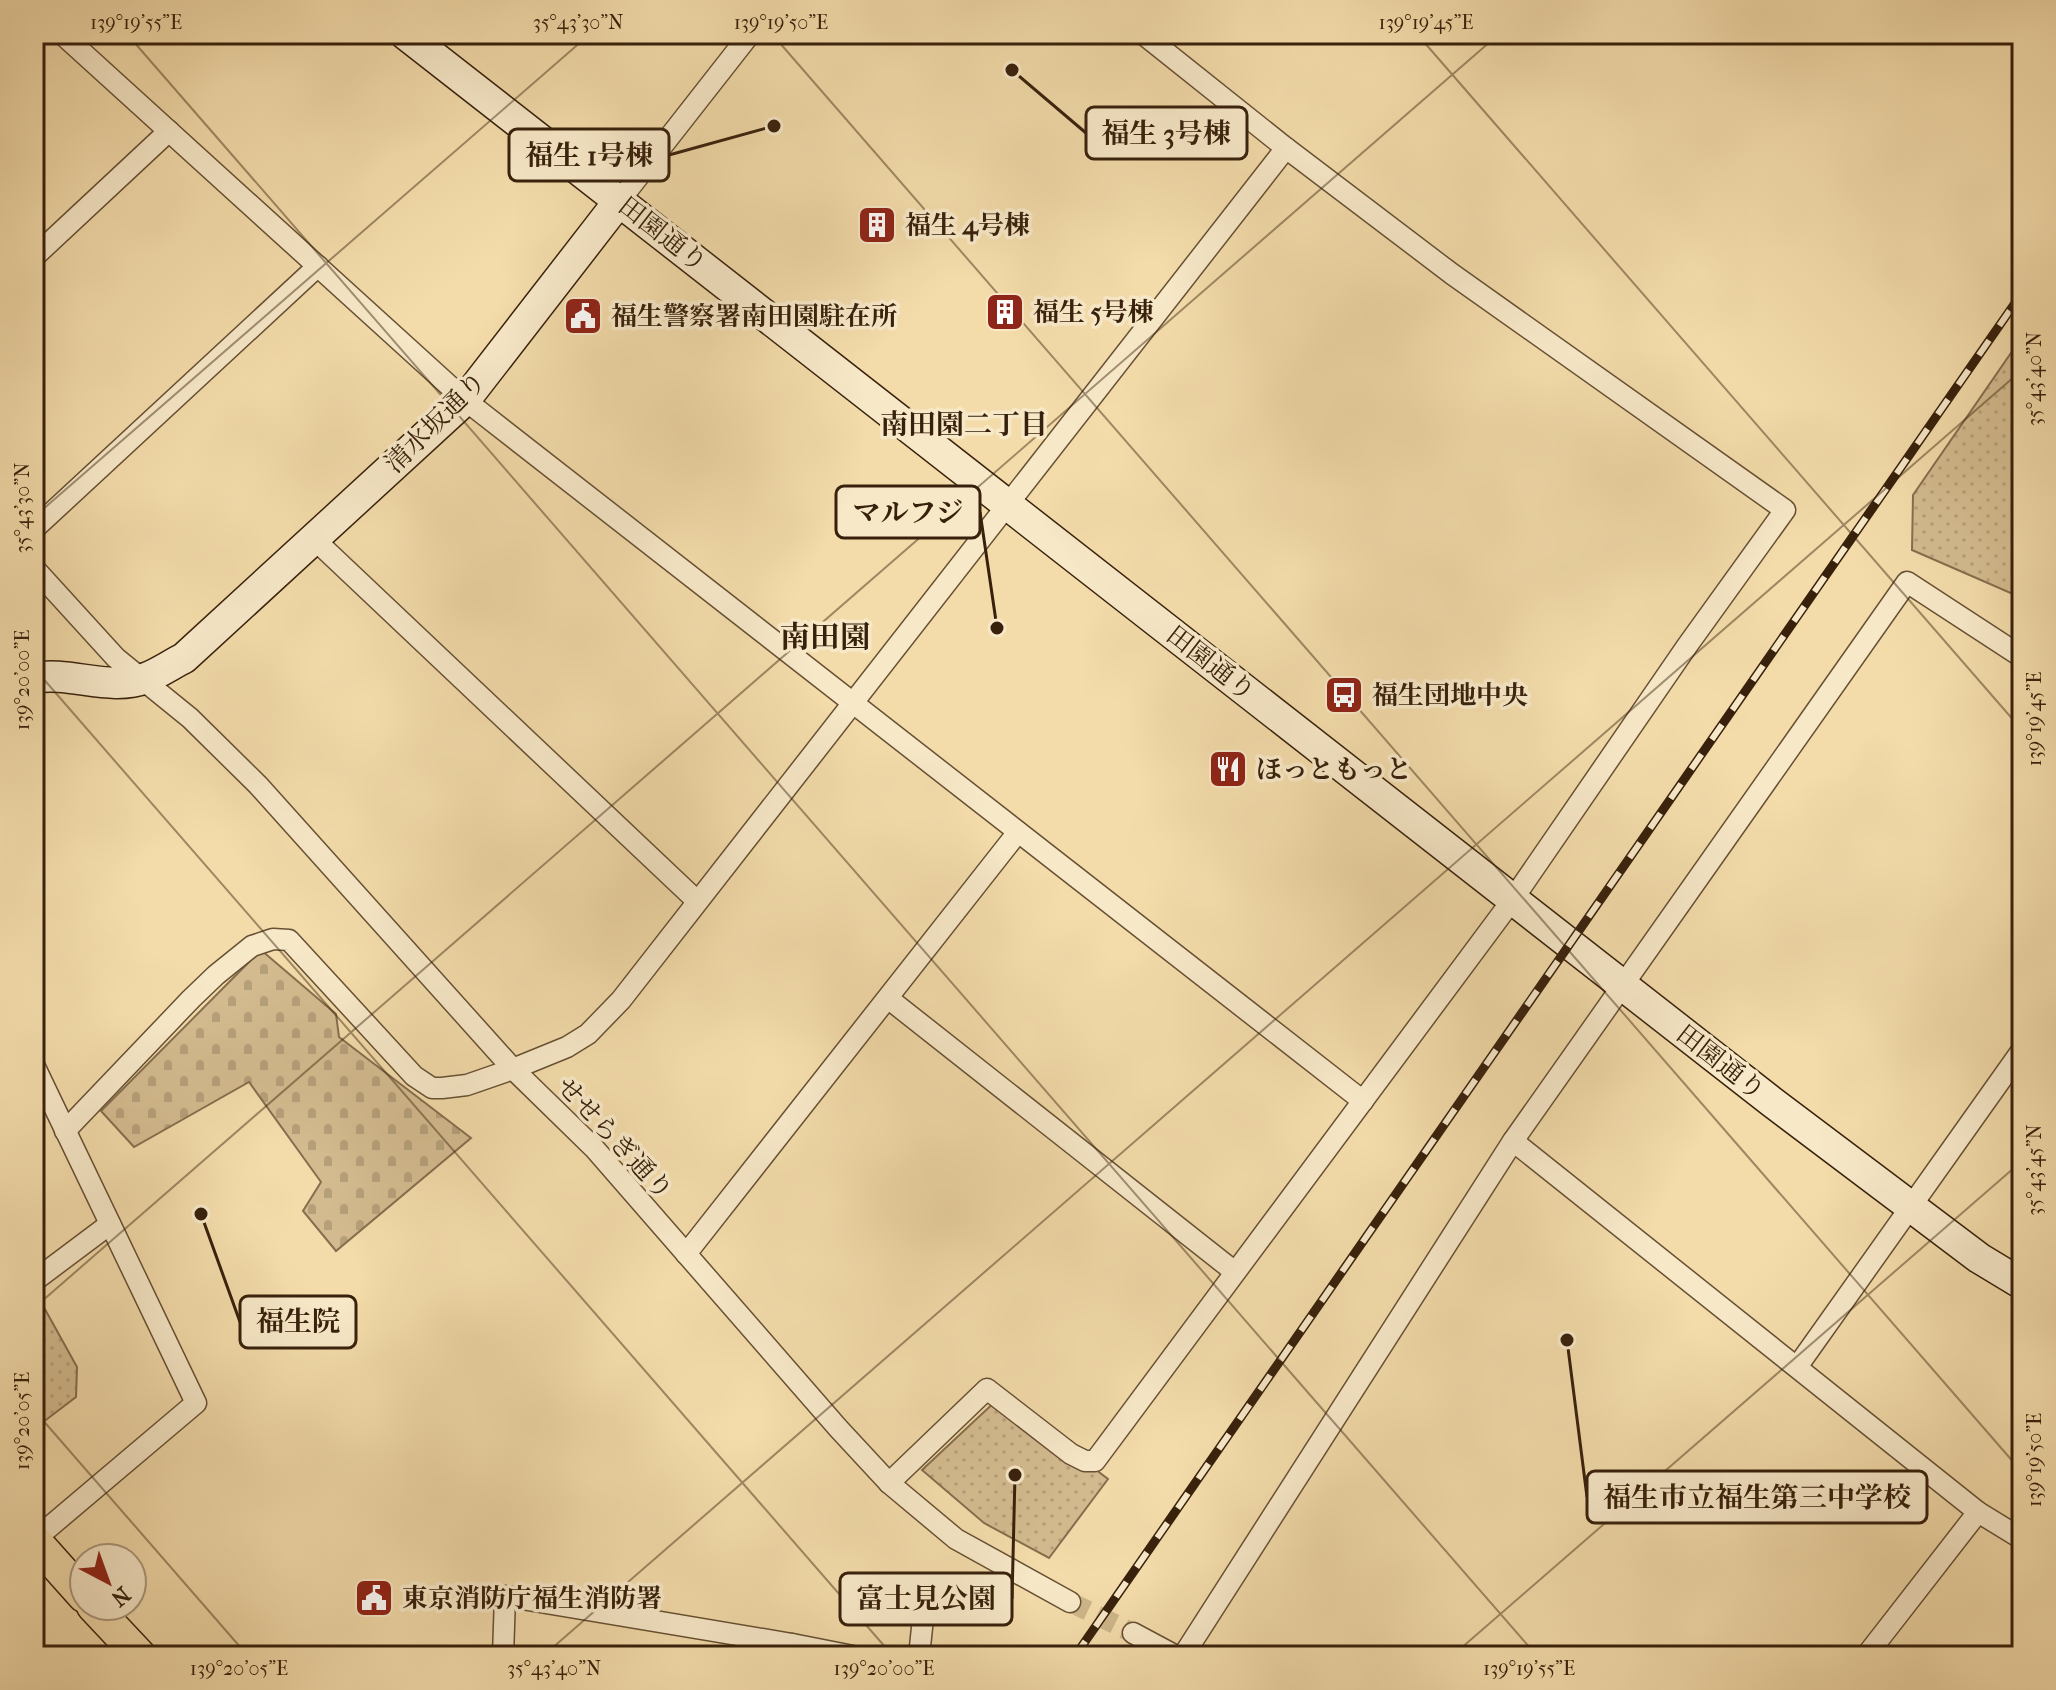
<svg xmlns="http://www.w3.org/2000/svg" width="2056" height="1690" font-family="'IM FELL French Canon','Noto Serif JP',serif">
	<style>
		.grass { fill: url(#grass-dots); stroke: #866e4e; stroke-width: 2 }
		.cemetery { fill: url(#cemetery-stones); stroke: #866e4e; stroke-width: 2 }
		.lines { fill: none; stroke-linecap: round; stroke-linejoin: round }
		.street-tunnel { stroke: #ceb68a; stroke-width: 20; stroke-dasharray: 20 10; stroke-linecap: butt }
		.street-casing { stroke: #675034; stroke-width: 23 }
		.secondary-casing { stroke: #38210c; stroke-width: 33 }
		.primary-casing { stroke: #38210c; stroke-width: 35 }
		.street { stroke: #f7e8c8; stroke-width: 20 }
		.secondary { stroke: #f7e8c8; stroke-width: 30 }
		.primary { stroke: #f3dbaa; stroke-width: 32 }
		.rail-casing { stroke: #38210c; stroke-width: 9 }
		.rail { stroke: #f7e8c8; stroke-width: 6; stroke-dasharray: 18; stroke-linecap: butt }
		.ticks { fill: none; stroke: #38210c; stroke-width: 2; stroke-opacity: 0.45 }
		.labels { text-anchor: middle; stroke-width: 7; stroke-linejoin: round; paint-order: stroke }
		.poi-label { font-size: 26px; font-weight: bold; fill: #38210c; stroke: #f7e8c8; text-anchor: start }
		.street-label { font-size: 26px; fill: #38210c; stroke: #f7e8c8 }
		.neighbourhood-label { font-size: 28px; font-weight: bold; fill: #38210c; stroke: #f7e8c8 }
		.quarter-label { font-size: 30px; font-weight: bold; fill: #38210c; stroke: #f7e8c8 }
		.leader { fill: none; stroke: #38210c; stroke-width: 3 }
		.callout-dot { fill: #38210c; stroke: #f7e8c8; stroke-width: 3 }
		.callout { fill: #f7e8c8; stroke: #38210c; stroke-width: 3 }
		.callout-label { font-size: 28px; text-anchor: middle; font-weight: bold; fill: #38210c }
		.neatline { fill: none; stroke: #38210c; stroke-width: 3 }
		.ticks-label { font-size: 20px; text-anchor: middle; fill: #38210c }
	</style>
	<defs>
		<pattern id="grass-dots" width="8" height="8" patternUnits="userSpaceOnUse" patternTransform="scale(2)"><rect width="8" height="8" fill="#d3bb8f"/><path d="M2 2h.1M6 6h.1" fill="none" stroke="#b6a07a" stroke-width="1.8" stroke-linecap="round"/></pattern>
		<pattern id="cemetery-stones" width="16" height="16" patternUnits="userSpaceOnUse" patternTransform="scale(2)"><rect width="16" height="16" fill="#d3bb8f"/><path d="M2 7V4a2 2 0 0 1 4 0v3zM10 15v-3a2 2 0 0 1 4 0v3z" fill="#b6a07a"/></pattern>
	</defs>
	<rect width="100%" height="100%" fill="#f3dbaa"/>
	<filter id="stains"><feTurbulence type="fractalNoise" baseFrequency=".0025" numOctaves="4"/><feColorMatrix values="0 0 0 0 .2 0 0 0 0 .09 0 0 0 0 .02 0 0 0 .5 -.17"/></filter>
	<radialGradient id="worn" r=".72"><stop offset=".6" stop-color="#630" stop-opacity="0"/><stop offset="1" stop-color="#630" stop-opacity=".3"/></radialGradient>
	<!-- grass -->
	<g class="grass">
		<polygon points="2022,337 2022,598 1912,550 1913,495"/>
		<polygon points="36,1293 77,1367 76,1397 34,1429"/>
		<polygon points="1000,1397 1108,1479 1049,1558 984,1523 922,1470"/>
	</g>
	<!-- cemetery -->
	<polygon class="cemetery" points="261,950 336,1014 339,1037 471,1138 336,1251 303,1211 321,1182 249,1082 134,1147 101,1111"/>
	<g class="lines">
		<!-- street-tunnel -->
		<polyline class="street-tunnel" points="1070,1602 1133,1633"/>
		<defs>
			<g id="street">
				<polyline points="62,34 465,400 1363,1101"/>
				<polyline points="620,200 750,34"/>
				<polyline points="34,257 169,131"/>
				<polyline points="34,529 318,266"/>
				<polyline points="313,538 697,901"/>
				<polyline points="34,568 116,658 190,718 258,785 513,1069 594,1148 838,1428 889,1483 956,1539 1070,1602"/>
				<polyline points="889,999 1235,1272"/>
				<polyline points="34,1065 196,1403 34,1540"/>
				<polyline points="65,1131 191,999 216,975 252,946 273,939 289,940 414,1076 432,1088 442,1088 467,1085 513,1069 567,1047 588,1034 621,1000 1286,148"/>
				<polyline points="1513,1141 1978,1512 2022,1539"/>
				<polyline points="686,1254 1018,832"/>
				<polyline points="34,1281 110,1224"/>
				<polyline points="1797,1367 2022,1050"/>
				<polyline points="889,1483 987,1389 1071,1454 1085,1461 1095,1461 1513,899 1687,646 1785,510 1452,274 1286,148 1143,34"/>
				<polyline points="1133,1633 1176,1656"/>
				<polyline points="503,1656 505,1596 792,1644"/>
				<polyline points="787,1656 792,1644 853,1656"/>
				<polyline points="919,1656 924,1609"/>
				<polyline points="1183,1656 1513,1141 1907,582 2022,657"/>
				<polyline points="1866,1656 1978,1512"/>
			</g>
			<g id="secondary">
				<polyline points="405,34 1772,1102 1979,1258 2022,1284"/>
				<path d="M 34,678 C 70,671 110,692 146,678 C 159,673 172,664 184,658 L 465,400 L 620,200"/>
			</g>
			<g id="primary">
				<polyline points="34,1540 84,1596"/>
				<polyline points="93,1606 140,1656"/>
			</g>
		</defs>
		<!-- street casing -->
		<use href="#street" class="street-casing"/>
		<!-- secondary casing -->
		<use href="#secondary" class="secondary-casing"/>
		<!-- primary casing -->
		<use href="#primary" class="primary-casing"/>
		<!-- street -->
		<use href="#street" class="street"/>
		<!-- secondary -->
		<use href="#secondary" class="secondary"/>
		<!-- primary -->
		<use href="#primary" class="primary"/>
		<defs>
			<polyline id="rail" points="1075,1656 2022,293"/>
		</defs>
		<!-- rail casing -->
		<use href="#rail" class="rail-casing"/>
		<!-- rail -->
		<use href="#rail" class="rail"/>
	</g>
	<!-- ticks -->
	<path class="ticks" d="M 127,34 L 1537,1656M 772,34 L 2022,1472M 1417,34 L 2022,730M 34,517 L 590,34M 34,668 L 893,1656M 34,1308 L 1499,34M 34,1410 L 248,1656M 543,1656 L 2022,370M 1452,1656 L 2022,1161"/>
	<!-- icons -->
	<defs>
		<symbol id="building-square" viewBox="-11 -11 22 22"><rect x="-9" y="-9" width="18" height="18" rx="4" fill="#8f2418" stroke="#f7e8c8"/><path d="M-4-6H4V6H1V3H-1V6H-4ZM-2.5-4.3h1.7v1.8h-1.7ZM.8-4.3h1.7v1.8H.8ZM-2.5-1h1.7V.8h-1.7ZM.8-1h1.7V.8H.8Z" fill="#fff"/></symbol>
		<symbol id="civic-square" viewBox="-11 -11 22 22"><rect x="-9" y="-9" width="18" height="18" rx="4" fill="#8f2418" stroke="#f7e8c8"/><path d="M-.6-6.5H3V-4.5H.6V-3L4-1V1h2V6H-6V1h2V-1L-.6-3ZM-1.2 2.5V6h2.4V2.5Z" fill="#fff"/></symbol>
		<symbol id="bus-square" viewBox="-11 -11 22 22"><rect x="-9" y="-9" width="18" height="18" rx="4" fill="#8f2418" stroke="#f7e8c8"/><path d="M-5-6H5V4H4V6H2V4H-2V6H-4V4H-5ZM-3.5-4V0h7V-4ZM-3.5 1.2v1.5H-2V1.2ZM2 1.2v1.5H3.5V1.2Z" fill="#fff"/></symbol>
		<symbol id="restaurant-square" viewBox="-11 -11 22 22"><rect x="-9" y="-9" width="18" height="18" rx="4" fill="#8f2418" stroke="#f7e8c8"/><path d="M-5-6h1v4h1v-4h1v4h1v-4h1v5L-1.5 .5V6h-2V.5L-5-1ZM5-6V6H3V1.5H1.5Q1.5-4 5-6Z" fill="#fff"/></symbol>
	</defs>
	<g fill-rule="evenodd">
		<use href="#building-square" x="855" y="203" width="44" height="44"/>
		<use href="#building-square" x="983" y="290" width="44" height="44"/>
		<use href="#civic-square" x="561" y="294" width="44" height="44"/>
		<use href="#bus-square" x="1322" y="673" width="44" height="44"/>
		<use href="#restaurant-square" x="1206" y="747" width="44" height="44"/>
		<use href="#civic-square" x="352" y="1576" width="44" height="44"/>
	</g>
	<g class="labels">
		<!-- poi labels -->
		<g class="poi-label">
			<text x="905" y="234">福生 4号棟</text>
			<text x="1033" y="321">福生 5号棟</text>
			<text x="611" y="325">福生警察署南田園駐在所</text>
			<text x="1372" y="704">福生団地中央</text>
			<text x="1256" y="778">ほっともっと</text>
			<text x="402" y="1607">東京消防庁福生消防署</text>
		</g>
		<!-- street labels -->
		<g class="street-label">
			<text transform="translate(663 234) rotate(38)" y="9">田園通り</text>
			<text transform="translate(435 422) rotate(-45)" y="9">清水坂通り</text>
			<text transform="translate(1211 663) rotate(38)" y="9">田園通り</text>
			<text transform="translate(1721 1062) rotate(38)" y="9">田園通り</text>
			<text transform="translate(615 1138) rotate(47)" y="9">せせらぎ通り</text>
		</g>
		<!-- neighbourhood labels -->
		<g class="neighbourhood-label">
			<text x="964" y="434">南田園二丁目</text>
		</g>
		<!-- quarter labels -->
		<g class="quarter-label">
			<text x="825" y="647">南田園</text>
		</g>
	</g>
	<!-- callouts -->
	<path class="leader" d="M1012 70L1086 133M774 126L669 155M997 628L980 512M201 1214L240 1322M1567 1340L1587 1497M1015 1475L1012 1599"/>
	<g class="callout-dot">
		<circle cx="1012" cy="70" r="8"/>
		<circle cx="774" cy="126" r="8"/>
		<circle cx="997" cy="628" r="8"/>
		<circle cx="201" cy="1214" r="8"/>
		<circle cx="1567" cy="1340" r="8"/>
		<circle cx="1015" cy="1475" r="8"/>
	</g>
	<g class="callout">
		<rect x="1086" y="107" width="161" height="52" rx="8"/>
		<rect x="509" y="129" width="160" height="52" rx="8"/>
		<rect x="836" y="486" width="144" height="52" rx="8"/>
		<rect x="240" y="1296" width="116" height="52" rx="8"/>
		<rect x="1587" y="1471" width="340" height="52" rx="8"/>
		<rect x="840" y="1573" width="172" height="52" rx="8"/>
	</g>
	<g class="callout-label">
		<text x="1166" y="143">福生 3号棟</text>
		<text x="589" y="165">福生 1号棟</text>
		<text x="908" y="522">マルフジ</text>
		<text x="298" y="1331">福生院</text>
		<text x="1757" y="1507">福生市立福生第三中学校</text>
		<text x="926" y="1608">富士見公園</text>
	</g>
	<!-- margin -->
	<rect width="2056" height="1690" fill="none" stroke="#f3dbaa" stroke-width="88"/>
	<!-- north arrow -->
	<g transform="translate(108 1582) rotate(139)"><circle r="38" fill="#f7e8c8" stroke="#ab987d" stroke-width="2"/>
	<path d="M0-6L14 30L0 20L-14 30Z" fill="#8f2418"/>
	<text y="-12" font-size="22" font-weight="bold" text-anchor="middle" fill="#38210c">N</text>
	</g>
	<rect x="44" y="44" width="1968" height="1602" class="neatline"/>
	<g class="ticks-label">
		<text x="136" y="29">139°19'55"E</text>
		<text x="578" y="29">35°43'30"N</text>
		<text x="781" y="29">139°19'50"E</text>
		<text x="1426" y="29">139°19'45"E</text>
		<text transform="translate(2034 379) rotate(-90)" y="7">35°43'40"N</text>
		<text transform="translate(22 508) rotate(-90)" y="7">35°43'30"N</text>
		<text transform="translate(22 680) rotate(-90)" y="7">139°20'00"E</text>
		<text transform="translate(2034 719) rotate(-90)" y="7">139°19'45"E</text>
		<text transform="translate(2034 1170) rotate(-90)" y="7">35°43'45"N</text>
		<text transform="translate(22 1421) rotate(-90)" y="7">139°20'05"E</text>
		<text transform="translate(2034 1460) rotate(-90)" y="7">139°19'50"E</text>
		<text x="239" y="1675">139°20'05"E</text>
		<text x="554" y="1675">35°43'40"N</text>
		<text x="884" y="1675">139°20'00"E</text>
		<text x="1529" y="1675">139°19'55"E</text>
	</g>
	<rect width="100%" height="100%" filter="url(#stains)"/>
	<rect width="100%" height="100%" fill="url(#worn)"/>
</svg>
